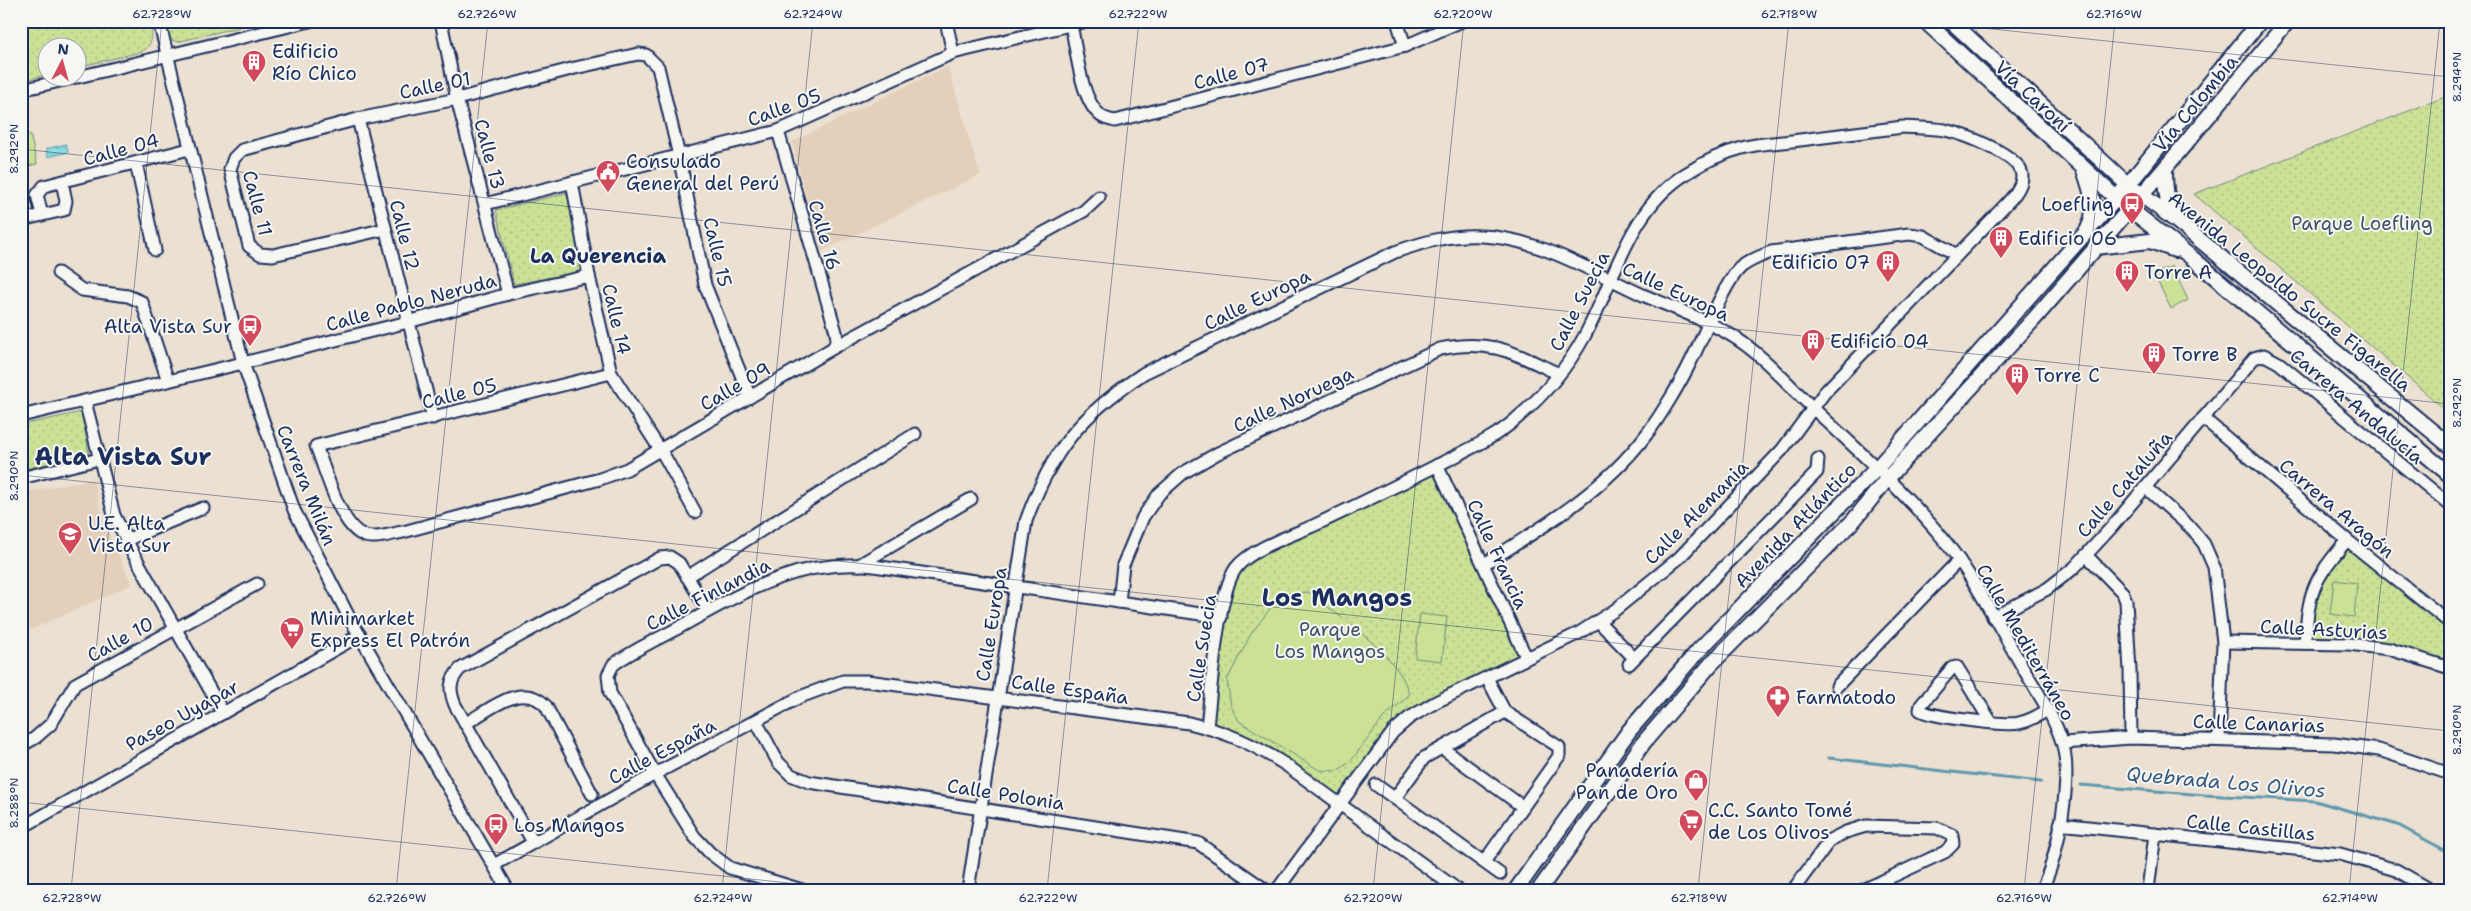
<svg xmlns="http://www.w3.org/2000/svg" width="2471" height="911" font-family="'Shantell Sans',sans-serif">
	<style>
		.built { fill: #e4d0ba }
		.grass { fill: url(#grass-dots); stroke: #72887a }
		.garden { fill: #cae196; stroke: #72887a }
		.water { fill: url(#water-rules); stroke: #5f98ae }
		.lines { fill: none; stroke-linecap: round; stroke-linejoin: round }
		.stream { stroke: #5f98ae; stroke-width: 3 }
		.minor-casing { stroke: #1b2f5e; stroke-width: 15 }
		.major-casing { stroke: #1b2f5e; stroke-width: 18 }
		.minor { stroke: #f6f6f2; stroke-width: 11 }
		.major { stroke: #f6f6f2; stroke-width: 14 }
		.ticks { fill: none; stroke: #1b2f5e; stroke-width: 1; stroke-opacity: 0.45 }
		.labels { text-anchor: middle; stroke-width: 4; stroke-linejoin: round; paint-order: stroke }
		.poi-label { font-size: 19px; fill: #1b2f5e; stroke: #f6f6f2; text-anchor: start }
		.street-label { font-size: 19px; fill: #1b2f5e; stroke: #f6f6f2 }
		.park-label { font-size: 19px; fill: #3e5369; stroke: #f6f6f2 }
		.neighbourhood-label { font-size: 20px; font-weight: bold; fill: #1b2f5e; stroke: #f6f6f2 }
		.water-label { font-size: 20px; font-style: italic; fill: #375b80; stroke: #f6f6f2 }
		.district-label { font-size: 24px; font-weight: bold; fill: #1b2f5e; stroke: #f6f6f2 }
		.neatline { fill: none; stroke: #1b2f5e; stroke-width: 2 }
		.ticks-label { font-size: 12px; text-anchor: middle; fill: #1b2f5e }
	</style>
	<defs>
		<pattern id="grass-dots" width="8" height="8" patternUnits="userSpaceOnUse" patternTransform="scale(1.25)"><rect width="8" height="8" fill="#cae196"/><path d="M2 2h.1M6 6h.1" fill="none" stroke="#adc184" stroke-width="1.8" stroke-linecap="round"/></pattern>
		<pattern id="water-rules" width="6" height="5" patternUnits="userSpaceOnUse" patternTransform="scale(1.25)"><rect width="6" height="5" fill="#8cdee4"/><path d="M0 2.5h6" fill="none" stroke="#78bfc6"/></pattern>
	</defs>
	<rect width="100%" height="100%" fill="#ebe0d1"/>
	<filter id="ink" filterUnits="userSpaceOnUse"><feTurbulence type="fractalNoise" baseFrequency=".02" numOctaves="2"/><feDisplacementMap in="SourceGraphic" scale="10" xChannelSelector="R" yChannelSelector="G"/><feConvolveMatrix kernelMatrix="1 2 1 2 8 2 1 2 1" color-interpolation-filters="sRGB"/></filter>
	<g filter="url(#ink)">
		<!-- built -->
		<g class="built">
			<polygon points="948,66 980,175 820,252 792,142"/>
			<polygon points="93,479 105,526 132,584 22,634 21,493"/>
		</g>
		<!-- grass -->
		<g class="grass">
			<path d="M 21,21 L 150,21 C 153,34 154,45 141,52 L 78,67 L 78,48 L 48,48 L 47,75 L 21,81 Z"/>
			<polygon points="165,21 264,21 177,42 170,39"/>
			<polygon points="2450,95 2450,414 2194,194"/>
			<polygon points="567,193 585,271 514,284 496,210"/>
			<polygon points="82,412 89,454 21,470 21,425"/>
			<polygon points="1437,465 1526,657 1409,719 1341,805 1286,765 1207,727 1221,617 1236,568"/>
			<polygon points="2347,545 2450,629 2450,664 2309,640 2317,584"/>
		</g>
		<!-- garden -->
		<g class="garden">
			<polygon points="30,134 37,164 23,167 21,136"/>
			<polygon points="2172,266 2188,300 2171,309 2154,274"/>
			<polygon points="2334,580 2357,583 2354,617 2330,614"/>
			<path d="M 1309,592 C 1338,616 1403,658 1409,695 L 1384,717 L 1351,761 L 1337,771 L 1319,770 L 1239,721 L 1231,706 L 1227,680 L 1251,634 L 1281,594 Z"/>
			<polygon points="1420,614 1447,617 1442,661 1415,658"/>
		</g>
		<!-- water -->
		<polygon class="water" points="66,144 68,152 48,157 46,149"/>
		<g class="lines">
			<!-- stream -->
			<g class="stream">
				<polyline points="1829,758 2041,782"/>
				<polyline points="2081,785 2205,795 2315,801 2398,825 2450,853"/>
			</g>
			<defs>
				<g id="minor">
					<polyline points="159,21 243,363 294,510 350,619 508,890"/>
					<polyline points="441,21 457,99 508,294"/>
					<polyline points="946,21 953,53"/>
					<polyline points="1397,21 1405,46"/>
					<path d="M 1071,25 C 1077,50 1080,100 1101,116 C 1105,119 1110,120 1115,121 L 1405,46 L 1462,21"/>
					<polyline points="78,77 310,21"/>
					<polyline points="21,90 73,78"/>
					<polyline points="358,119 433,418"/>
					<polyline points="778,131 836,332 837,340 833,348"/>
					<polyline points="136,163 155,250"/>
					<polyline points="572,182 589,276 611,373 666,459 695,512"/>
					<polyline points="485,204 778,131 953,53 1087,21"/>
					<polyline points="42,215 37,195 44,186 189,149"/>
					<polyline points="21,220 64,210 66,201 62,182"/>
					<polyline points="385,229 273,255 260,254 249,246 230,169 234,158 242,150 358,119 457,99 575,68 638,54 646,55 658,67 679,156 705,285 750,397"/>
					<polyline points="58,273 82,290 128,296 142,302 168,381"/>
					<path d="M 611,373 L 316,446 C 325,468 339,523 361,534 C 372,541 390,534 403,532 L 600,479 L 627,469 L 833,348 L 1084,211 L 1099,197"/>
					<polyline points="85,401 114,515 133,553 223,713"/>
					<polyline points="21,416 243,363 408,322 508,294 589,276"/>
					<polyline points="2203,418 2347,540 2450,623"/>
					<polyline points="1437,465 1526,657"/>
					<polyline points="21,478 99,459"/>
					<polyline points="2145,487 2191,528 2204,544 2214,567 2223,642 2219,739"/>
					<polyline points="126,540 203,508"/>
					<polyline points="2086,555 2123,593 2126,601 2130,671 2131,738"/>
					<path d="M 1484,564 C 1542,528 1604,491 1646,435 C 1660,417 1681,382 1691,361 C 1702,340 1725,281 1741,267 C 1750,260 1761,256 1771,252 L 1909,234 L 1923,236 L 1957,255"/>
					<polyline points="859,565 971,499"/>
					<polyline points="687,577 915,434"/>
					<path d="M 1119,602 L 1123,565 L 1143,517 L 1159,494 L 1183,473 L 1218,453 L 1440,349 C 1491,338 1514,353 1559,374"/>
					<polyline points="1993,617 2047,589 2074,568 2110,529 2254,358 2264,355 2279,363 2450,505"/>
					<polyline points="1598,621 1634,658"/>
					<polyline points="2223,642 2349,644 2389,649 2450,668"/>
					<path d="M 2305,643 C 2309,590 2312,582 2347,540"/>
					<polyline points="1629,664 1817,472 1818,459"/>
					<polyline points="1837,686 1959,560"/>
					<polyline points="756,721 778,762 791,775 809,782 1198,843 1266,890"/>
					<path d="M 1991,722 L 1957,667 L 1952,668 L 1921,705 L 1920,710 C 1929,717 2007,726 2019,723 C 2030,721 2038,716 2047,710"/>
					<path d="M 465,724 C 489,710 522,680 546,706 L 592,794"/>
					<path d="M 1207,727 C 1211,692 1217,594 1236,568 C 1250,549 1293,535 1315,525 C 1358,505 1400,484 1442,463 C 1467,450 1495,438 1516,419 C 1543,396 1567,368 1584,337 C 1615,281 1628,209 1687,173 C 1704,162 1723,153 1742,148 C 1758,143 1776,143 1792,141 C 1829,136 1866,132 1903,127 C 1917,128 1931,128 1945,130 C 1963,134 2022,155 2022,176 C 2022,192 2003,206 1994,217 L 1825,392 L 1782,450 L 1679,558 L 1615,610 L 1579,633 L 1436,702 L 1409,718 L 1393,732 L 1277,890"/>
					<polyline points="2063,743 2131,738 2334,744 2379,750 2450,774"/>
					<polyline points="21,746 35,738 51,724 75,684 257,584"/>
					<polyline points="1442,748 1523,807"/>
					<polyline points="1376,785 1500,874"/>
					<polyline points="1395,798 1424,758 1505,712"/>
					<polyline points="2060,824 2340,854 2396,870 2431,890"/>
					<polyline points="21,828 360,635"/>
					<path d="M 533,842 L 455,705 C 449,690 449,681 460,669 L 660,558 L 670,557 L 679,563 L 708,611"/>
					<polyline points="1484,862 1559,756 1559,747 1505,712 1487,678"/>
					<path d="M 494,865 L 655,774 L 800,697 L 843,681 L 867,681 L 1189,723 C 1229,733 1251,743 1286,765 L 1458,890"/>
					<path d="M 802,890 L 730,868 L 710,853 L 694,836 L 655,774 L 610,693 L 608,675 L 613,665 C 633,650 658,639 680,627 C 743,592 799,558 874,566 L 1221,617"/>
					<path d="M 968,890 L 1026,521 C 1052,449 1081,415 1144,373 L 1395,252 C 1424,242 1451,234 1482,236 C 1538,238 1593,272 1643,295 C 1671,307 1702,318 1729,334 C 1762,353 1787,384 1815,410 C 1858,450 1902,490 1940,535 C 1971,572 1994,618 2018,659 C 2033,686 2053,713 2062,742 C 2073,776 2058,859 2041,890"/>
					<polyline points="1793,890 1830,840 1846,832 1866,826 1937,828 1952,835 1953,844 1945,852 1863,890"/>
					<polyline points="2148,890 2155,834"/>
				</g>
				<g id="major">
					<polyline points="1925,21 2117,199 2191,257 2450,475"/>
					<polyline points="1951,21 2128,185 2178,222 2450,446"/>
					<path d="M 2165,168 C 2165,188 2166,203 2177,220"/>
					<path d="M 2084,170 C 2091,189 2098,210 2088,229"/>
					<polyline points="2095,247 2150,241 2175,250"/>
					<polyline points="1516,890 1629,731 1698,651 1878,467 2128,185 2260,21"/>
					<polyline points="1539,890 1644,742 1711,664 1854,520 1887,479 2034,319 2165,168 2288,21"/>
				</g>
			</defs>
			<!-- minor casing -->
			<use href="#minor" class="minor-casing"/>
			<!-- major casing -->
			<use href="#major" class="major-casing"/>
			<!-- minor -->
			<use href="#minor" class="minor"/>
			<!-- major -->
			<use href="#major" class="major"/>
		</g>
	</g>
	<!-- ticks -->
	<path class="ticks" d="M 1916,21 L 2450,77M 21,149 L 2450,404M 21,475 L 2450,731M 21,802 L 855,890M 71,890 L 162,21M 396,890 L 488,21M 722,890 L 813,21M 1047,890 L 1139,21M 1373,890 L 1464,21M 1698,890 L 1789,21M 2024,890 L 2115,21M 2349,890 L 2440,21"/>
	<!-- icons -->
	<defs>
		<symbol id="building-pin" viewBox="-11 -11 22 30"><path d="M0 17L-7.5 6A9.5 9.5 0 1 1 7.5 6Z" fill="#d1495b" stroke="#f6f6f2"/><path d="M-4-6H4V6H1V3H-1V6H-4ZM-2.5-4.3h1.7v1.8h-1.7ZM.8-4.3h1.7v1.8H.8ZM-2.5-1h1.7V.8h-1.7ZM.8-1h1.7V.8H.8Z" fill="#fff"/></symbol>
		<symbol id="civic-pin" viewBox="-11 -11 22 30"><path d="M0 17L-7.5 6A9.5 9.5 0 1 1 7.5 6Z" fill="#d1495b" stroke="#f6f6f2"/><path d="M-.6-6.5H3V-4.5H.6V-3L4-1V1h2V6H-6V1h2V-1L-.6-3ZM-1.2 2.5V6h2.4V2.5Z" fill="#fff"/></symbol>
		<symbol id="bus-pin" viewBox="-11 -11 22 30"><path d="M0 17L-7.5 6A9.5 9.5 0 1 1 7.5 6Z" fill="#d1495b" stroke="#f6f6f2"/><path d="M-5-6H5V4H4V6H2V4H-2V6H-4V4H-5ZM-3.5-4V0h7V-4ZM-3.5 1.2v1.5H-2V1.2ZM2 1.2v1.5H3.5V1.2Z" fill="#fff"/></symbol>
		<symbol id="school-pin" viewBox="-11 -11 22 30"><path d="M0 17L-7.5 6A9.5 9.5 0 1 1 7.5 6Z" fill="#d1495b" stroke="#f6f6f2"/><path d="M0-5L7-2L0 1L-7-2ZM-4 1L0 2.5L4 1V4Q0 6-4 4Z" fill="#fff"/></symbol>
		<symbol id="supermarket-pin" viewBox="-11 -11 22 30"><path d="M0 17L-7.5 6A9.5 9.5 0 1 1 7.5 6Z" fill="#d1495b" stroke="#f6f6f2"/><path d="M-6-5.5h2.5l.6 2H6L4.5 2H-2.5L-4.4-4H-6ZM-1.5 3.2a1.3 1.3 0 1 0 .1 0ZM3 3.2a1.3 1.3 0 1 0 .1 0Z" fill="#fff"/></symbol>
		<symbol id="pharmacy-pin" viewBox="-11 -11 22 30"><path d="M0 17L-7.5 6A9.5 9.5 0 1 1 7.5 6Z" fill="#d1495b" stroke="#f6f6f2"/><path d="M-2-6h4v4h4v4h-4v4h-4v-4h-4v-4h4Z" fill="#fff"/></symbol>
		<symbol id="shop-pin" viewBox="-11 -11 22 30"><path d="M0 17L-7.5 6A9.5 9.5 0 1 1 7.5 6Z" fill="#d1495b" stroke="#f6f6f2"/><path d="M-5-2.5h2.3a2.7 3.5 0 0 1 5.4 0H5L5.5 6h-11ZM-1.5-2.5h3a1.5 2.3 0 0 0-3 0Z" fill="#fff"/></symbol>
	</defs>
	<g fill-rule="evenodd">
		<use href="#building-pin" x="240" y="48" width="28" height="38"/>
		<use href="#civic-pin" x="594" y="158" width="28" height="38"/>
		<use href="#bus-pin" x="2118" y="190" width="28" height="38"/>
		<use href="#building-pin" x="1987" y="224" width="28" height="38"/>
		<use href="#building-pin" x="1874" y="248" width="28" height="38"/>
		<use href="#building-pin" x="2113" y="258" width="28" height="38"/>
		<use href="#bus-pin" x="236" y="312" width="28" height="38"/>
		<use href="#building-pin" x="1799" y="327" width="28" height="38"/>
		<use href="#building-pin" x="2140" y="340" width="28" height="38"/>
		<use href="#building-pin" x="2003" y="361" width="28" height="38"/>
		<use href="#school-pin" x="56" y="520" width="28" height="38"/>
		<use href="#supermarket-pin" x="278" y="615" width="28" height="38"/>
		<use href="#pharmacy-pin" x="1764" y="683" width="28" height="38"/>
		<use href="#shop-pin" x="1682" y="767" width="28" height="38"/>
		<use href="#supermarket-pin" x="1677" y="807" width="28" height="38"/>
		<use href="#bus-pin" x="482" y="811" width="28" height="38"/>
	</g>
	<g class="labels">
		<!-- poi labels -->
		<g class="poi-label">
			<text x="272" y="58">Edificio<tspan x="272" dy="22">Río Chico</tspan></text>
			<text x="626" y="168">Consulado<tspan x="626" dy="22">General del Perú</tspan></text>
			<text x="2114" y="211" text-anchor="end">Loefling</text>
			<text x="2018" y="245">Edificio 06</text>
			<text x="1870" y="269" text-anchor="end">Edificio 07</text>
			<text x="2144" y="279">Torre A</text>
			<text x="232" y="333" text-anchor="end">Alta Vista Sur</text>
			<text x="1830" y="348">Edificio 04</text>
			<text x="2172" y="361">Torre B</text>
			<text x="2034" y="382">Torre C</text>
			<text x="88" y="530">U.E. Alta<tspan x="88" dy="22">Vista Sur</tspan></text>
			<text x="310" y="625">Minimarket<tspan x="310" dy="22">Express El Patrón</tspan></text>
			<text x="1796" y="704">Farmatodo</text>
			<text x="1678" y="777" text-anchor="end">Panadería<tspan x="1678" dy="22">Pan de Oro</tspan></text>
			<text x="1708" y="817">C.C. Santo Tomé<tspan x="1708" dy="22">de Los Olivos</tspan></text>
			<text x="514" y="832">Los Mangos</text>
		</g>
		<!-- street labels -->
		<g class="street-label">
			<text transform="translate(1231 73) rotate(-15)" y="7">Calle 07</text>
			<text transform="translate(435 85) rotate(-12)" y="7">Calle 01</text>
			<text transform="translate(2033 96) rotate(43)" y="7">Vía Caroní</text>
			<text transform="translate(2195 103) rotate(-50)" y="7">Vía Colombia</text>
			<text transform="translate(784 107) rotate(-20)" y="7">Calle 05</text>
			<text transform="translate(121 149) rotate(-15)" y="7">Calle 04</text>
			<text transform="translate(490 154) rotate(75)" y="7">Calle 13</text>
			<text transform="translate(258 203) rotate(75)" y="7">Calle 11</text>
			<text transform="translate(405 235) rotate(76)" y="7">Calle 12</text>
			<text transform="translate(825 235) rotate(74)" y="7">Calle 16</text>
			<text transform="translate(718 252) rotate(77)" y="7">Calle 15</text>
			<text transform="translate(1676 291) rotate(25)" y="7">Calle Europa</text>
			<text transform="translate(2290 291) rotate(39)" y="7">Avenida Leopoldo Sucre Figarella</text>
			<text transform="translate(1257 299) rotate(-26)" y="7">Calle Europa</text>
			<text transform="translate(1579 301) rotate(-63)" y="7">Calle Suecia</text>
			<text transform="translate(411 302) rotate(-15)" y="7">Calle Pablo Neruda</text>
			<text transform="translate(617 319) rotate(77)" y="7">Calle 14</text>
			<text transform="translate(735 386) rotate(-30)" y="7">Calle 09</text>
			<text transform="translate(459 393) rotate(-14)" y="7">Calle 05</text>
			<text transform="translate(1293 399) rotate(-25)" y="7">Calle Noruega</text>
			<text transform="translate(2357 406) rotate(40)" y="7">Carrera Andalucía</text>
			<text transform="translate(2124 484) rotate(-49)" y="7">Calle Cataluña</text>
			<text transform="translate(307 485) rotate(68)" y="7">Carrera Milán</text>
			<text transform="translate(2337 508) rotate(40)" y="7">Carrera Aragón</text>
			<text transform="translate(1696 512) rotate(-45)" y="7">Calle Alemania</text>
			<text transform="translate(1795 525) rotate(-46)" y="7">Avenida Atlántico</text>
			<text transform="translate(1498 554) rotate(65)" y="7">Calle Francia</text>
			<text transform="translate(708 594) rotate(-27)" y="7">Calle Finlandia</text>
			<text transform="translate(991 624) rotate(-81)" y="7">Calle Europa</text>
			<text transform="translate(2324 629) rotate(3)" y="7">Calle Asturias</text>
			<text transform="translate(120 639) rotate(-29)" y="7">Calle 10</text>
			<text transform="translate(2026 642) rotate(60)" y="7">Calle Mediterráneo</text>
			<text transform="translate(1201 648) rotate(-81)" y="7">Calle Suecia</text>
			<text transform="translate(1070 689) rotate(8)" y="7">Calle España</text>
			<text transform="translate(182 715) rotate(-29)" y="7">Paseo Uyapar</text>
			<text transform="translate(2259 723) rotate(2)" y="7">Calle Canarias</text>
			<text transform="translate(662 751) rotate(-28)" y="7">Calle España</text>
			<text transform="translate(1006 794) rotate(9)" y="7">Calle Polonia</text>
			<text transform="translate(2251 827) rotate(6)" y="7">Calle Castillas</text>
		</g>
		<!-- park labels -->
		<g class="park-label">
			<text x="2362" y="230">Parque Loefling</text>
			<text x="1330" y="636">Parque<tspan x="1330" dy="22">Los Mangos</tspan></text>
		</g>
		<!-- neighbourhood labels -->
		<g class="neighbourhood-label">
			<text x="598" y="263">La Querencia</text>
		</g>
		<!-- water labels -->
		<g class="water-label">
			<text transform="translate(2226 782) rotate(5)" y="7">Quebrada Los Olivos</text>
		</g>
		<!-- district labels -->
		<g class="district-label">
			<text x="123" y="465">Alta Vista Sur</text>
			<text x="1337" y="606">Los Mangos</text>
		</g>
	</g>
	<!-- margin -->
	<rect width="2471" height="911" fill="none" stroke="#f6f6f2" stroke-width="55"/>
	<!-- north arrow -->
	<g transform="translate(62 62) rotate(6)"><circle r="24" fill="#f6f6f2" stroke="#9ea6b7"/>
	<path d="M0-4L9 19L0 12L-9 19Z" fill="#d1495b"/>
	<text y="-8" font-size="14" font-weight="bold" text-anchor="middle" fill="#1b2f5e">N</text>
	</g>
	<rect x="28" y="28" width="2416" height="856" class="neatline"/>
	<g class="ticks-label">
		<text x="162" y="18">62.728°W</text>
		<text x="487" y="18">62.726°W</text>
		<text x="813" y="18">62.724°W</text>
		<text x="1138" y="18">62.722°W</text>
		<text x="1463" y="18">62.720°W</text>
		<text x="1789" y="18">62.718°W</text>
		<text x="2114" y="18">62.716°W</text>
		<text transform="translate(2457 77) rotate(-90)" y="4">8.294°N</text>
		<text transform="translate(14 149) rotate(-90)" y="4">8.292°N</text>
		<text transform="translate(2457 403) rotate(-90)" y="4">8.292°N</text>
		<text transform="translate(14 476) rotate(-90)" y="4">8.290°N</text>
		<text transform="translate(2457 730) rotate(-90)" y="4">8.290°N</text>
		<text transform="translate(14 803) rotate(-90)" y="4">8.288°N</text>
		<text x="72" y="902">62.728°W</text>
		<text x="397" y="902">62.726°W</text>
		<text x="723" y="902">62.724°W</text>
		<text x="1048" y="902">62.722°W</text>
		<text x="1373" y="902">62.720°W</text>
		<text x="1699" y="902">62.718°W</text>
		<text x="2024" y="902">62.716°W</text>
		<text x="2350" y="902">62.714°W</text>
	</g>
</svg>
